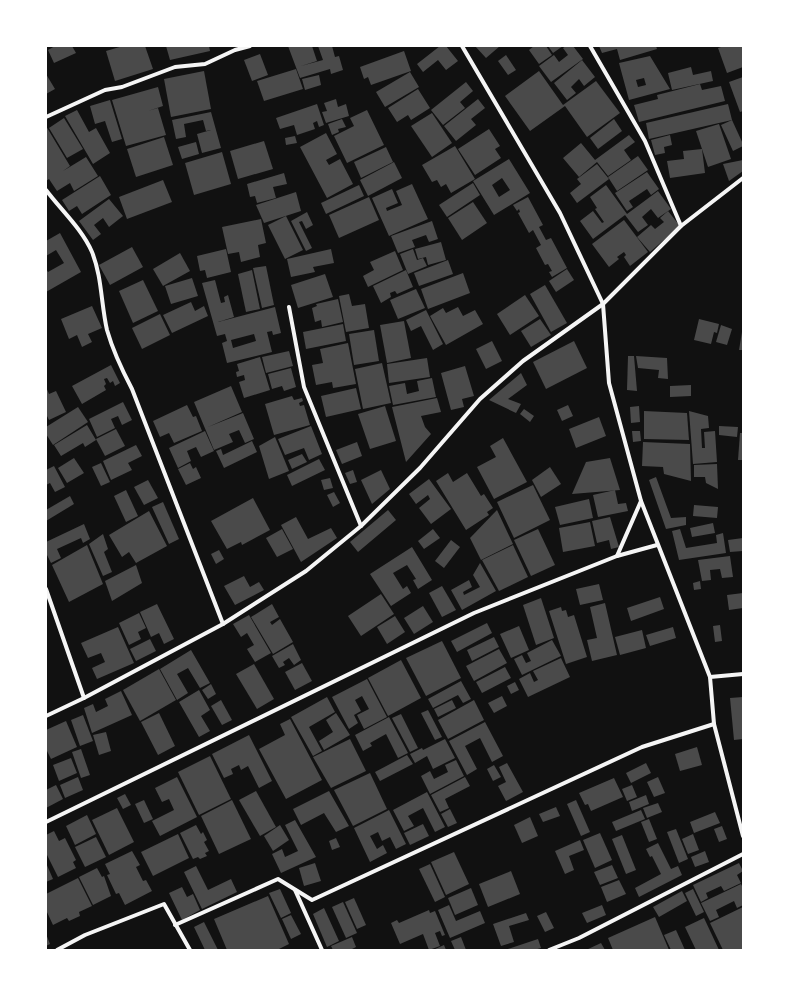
<svg xmlns="http://www.w3.org/2000/svg" width="789" height="996" font-family="Manrope,sans-serif">
	<style>
		.building { fill: #4a4a4a; fill-rule: evenodd }
		.lines { fill: none; stroke-linecap: round; stroke-linejoin: round }
		.minor { stroke: #f5f5f5; stroke-width: 4 }
	</style>
	<rect width="100%" height="100%" fill="#111"/>
	<!-- building -->
	<g class="building">
		<polygon points="55,46 72,46 76,53 54,63 48,50"/>
		<polygon points="123,46 145,46 153,69 115,81 106,51"/>
		<polygon points="166,46 209,46 210,51 170,60"/>
		<polygon points="288,46 312,46 317,61 301,66 323,60 318,46 332,46 335,57 339,56 343,70 331,74 330,69 300,78"/>
		<polygon points="440,46 446,46 458,61 446,70 438,60 423,72 417,64"/>
		<polygon points="475,46 500,46 486,58"/>
		<polygon points="534,46 546,46 552,55 539,64 529,50"/>
		<polygon points="548,46 563,46 553,53"/>
		<polygon points="566,46 573,46 583,59 551,82 539,66 554,55 559,62 568,55 563,48"/>
		<polygon points="599,46 656,46 657,49 620,60 617,49 602,53"/>
		<polygon points="724,46 743,46 743,67 727,73 718,48"/>
		<polygon points="404,51 411,71 371,85 368,77 364,79 360,67"/>
		<polygon points="260,54 268,75 252,81 244,60"/>
		<polygon points="506,55 516,70 508,75 498,61"/>
		<path d="M 650,56 L 670,89 L 629,100 L 619,63 ZM 644,78 L 646,85 L 638,87 L 636,80 Z"/>
		<polygon points="582,60 595,77 584,86 579,79 571,87 576,93 567,100 554,83"/>
		<polygon points="691,67 693,75 711,71 713,81 672,90 668,73"/>
		<polygon points="296,69 303,89 264,101 257,81"/>
		<polygon points="204,71 211,109 171,117 164,79"/>
		<polygon points="539,71 563,105 596,81 620,113 587,137 565,106 530,131 505,96"/>
		<polygon points="410,72 419,87 385,107 376,92"/>
		<polygon points="46,74 55,89 46,94"/>
		<polygon points="319,75 321,85 305,90 302,79"/>
		<polygon points="743,77 743,111 740,112 729,82"/>
		<polygon points="466,82 473,91 460,102 465,108 443,125 431,110"/>
		<polygon points="700,84 702,90 721,86 725,101 639,122 634,105 658,99 657,95"/>
		<polygon points="158,87 163,106 148,111 158,108 166,135 126,146 112,100"/>
		<polygon points="418,89 430,108 411,120 408,115 397,122 388,108"/>
		<polygon points="336,99 338,107 346,104 349,116 326,123 322,112 327,111 324,103"/>
		<polygon points="478,99 485,108 471,119 476,125 456,141 444,126"/>
		<polygon points="110,100 122,139 112,142 105,121 95,124 90,106"/>
		<polygon points="317,104 324,125 319,127 317,121 313,123 315,129 297,135 294,125 280,129 276,118"/>
		<polygon points="728,104 732,120 649,139 646,123"/>
		<polygon points="77,110 89,132 96,128 110,153 93,164 65,116"/>
		<polygon points="367,110 384,145 347,163 334,136 354,126 350,118"/>
		<polygon points="211,112 221,148 202,153 197,134 211,130 206,131 203,120 184,124 186,137 176,139 172,120"/>
		<polygon points="432,113 452,143 432,157 411,126"/>
		<polygon points="64,118 83,149 67,158 49,128"/>
		<polygon points="342,119 346,127 338,129 339,132 332,135 328,124"/>
		<polygon points="614,119 622,131 598,149 590,138"/>
		<polygon points="732,120 743,144 743,146 733,151 721,125"/>
		<polygon points="719,124 731,159 708,167 696,131"/>
		<polygon points="46,126 70,166 63,171 86,157 98,176 74,191 70,183 57,191 49,179 46,181"/>
		<polygon points="489,129 500,146 495,149 501,158 475,175 458,149"/>
		<polygon points="326,133 337,154 326,160 329,165 340,159 353,184 327,198 300,147"/>
		<polygon points="629,135 635,142 624,150 631,160 608,176 597,162 579,177 563,158 581,143 595,160"/>
		<polygon points="670,135 672,145 664,147 665,153 655,155 651,140"/>
		<polygon points="295,136 297,143 286,145 285,138"/>
		<polygon points="164,137 173,165 136,177 127,149"/>
		<polygon points="264,141 273,169 238,179 230,151"/>
		<polygon points="196,142 199,154 182,159 178,147"/>
		<polygon points="455,146 475,179 451,193 446,184 441,187 437,180 432,182 422,165"/>
		<polygon points="386,147 393,162 361,178 354,162"/>
		<polygon points="702,149 705,173 670,178 667,161 684,159 683,151"/>
		<polygon points="222,152 231,184 194,195 185,163"/>
		<polygon points="638,156 648,170 617,191 608,177"/>
		<path d="M 509,159 L 530,193 L 494,215 L 473,181 ZM 502,178 L 510,190 L 499,197 L 492,185 Z"/>
		<polygon points="743,160 743,171 729,181 723,164"/>
		<polygon points="394,162 402,178 368,196 360,180"/>
		<polygon points="597,164 609,179 577,203 570,193 581,184 577,179"/>
		<polygon points="647,172 659,189 651,195 647,189 629,201 633,207 627,211 615,193"/>
		<polygon points="284,173 287,184 273,187 276,198 257,203 255,196 250,197 247,184"/>
		<polygon points="100,176 111,195 82,214 77,206 69,211 62,200"/>
		<polygon points="163,180 172,202 127,219 119,197"/>
		<polygon points="473,183 480,195 447,217 439,205"/>
		<polygon points="412,184 428,219 389,236 372,198 392,189 398,203 386,208 387,211 402,205 396,191"/>
		<polygon points="359,185 364,196 326,214 321,203"/>
		<polygon points="606,185 627,214 658,191 671,209 658,218 651,209 642,217 648,225 638,232 625,215 593,239 580,221 593,211 602,223 604,222 595,209 597,208 590,197"/>
		<polygon points="296,192 301,211 264,223 256,205"/>
		<polygon points="369,197 379,220 339,238 329,215"/>
		<polygon points="528,197 543,225 539,227 546,240 551,238 567,268 552,277 549,272 552,271 548,264 545,265 536,248 541,245 533,230 529,233 518,213 520,212 519,209 517,211 513,205"/>
		<polygon points="109,199 123,216 109,227 103,218 94,225 101,234 93,240 79,221"/>
		<polygon points="473,202 487,223 462,240 448,218"/>
		<polygon points="668,211 680,226 650,252 637,237 651,225 655,229 664,222 660,218"/>
		<polygon points="307,212 313,225 306,229 302,221 299,222 312,248 306,251 291,221"/>
		<polygon points="286,216 303,250 285,259 268,225"/>
		<polygon points="261,219 266,243 258,245 260,257 241,262 239,252 228,254 222,227"/>
		<polygon points="624,220 648,252 630,266 624,257 626,255 624,252 617,257 619,259 609,267 592,244"/>
		<polygon points="432,221 438,239 429,242 426,235 412,240 415,247 398,253 391,236"/>
		<polygon points="60,233 81,272 46,292 46,269 48,272 64,263 56,250 46,256 46,241"/>
		<polygon points="441,242 446,260 428,265 426,257 418,259 415,249"/>
		<polygon points="132,247 143,267 110,285 99,265"/>
		<polygon points="226,249 231,272 207,278 205,270 200,271 197,256"/>
		<polygon points="331,249 334,263 313,267 315,272 291,277 287,259"/>
		<polygon points="413,249 417,260 423,258 427,266 408,274 400,254"/>
		<polygon points="395,251 403,270 368,287 363,276 374,270 370,262"/>
		<polygon points="180,253 190,271 163,286 153,269"/>
		<polygon points="448,260 453,274 419,286 414,273"/>
		<polygon points="266,266 274,305 262,308 253,268"/>
		<polygon points="567,269 574,280 556,292 549,281"/>
		<polygon points="252,270 260,309 246,312 238,274"/>
		<polygon points="406,270 413,287 397,294 395,291 390,293 391,297 381,303 373,286"/>
		<polygon points="463,273 470,293 428,309 421,289"/>
		<polygon points="325,274 333,297 298,308 291,285"/>
		<polygon points="192,278 198,296 171,304 165,286"/>
		<polygon points="143,280 158,311 133,323 119,291"/>
		<path d="M 215,280 L 221,303 L 225,302 L 224,297 L 228,295 L 234,317 L 218,322 L 275,307 L 281,333 L 273,335 L 272,331 L 267,332 L 272,352 L 227,363 L 222,343 L 227,341 L 225,334 L 217,336 L 202,283 ZM 254,334 L 256,341 L 233,348 L 231,340 Z"/>
		<polygon points="545,285 567,323 551,332 530,294"/>
		<polygon points="416,289 425,308 398,319 390,300"/>
		<polygon points="349,294 352,306 365,304 369,328 346,332 339,296"/>
		<polygon points="525,295 539,316 510,335 497,314"/>
		<polygon points="338,299 343,322 322,327 321,320 315,322 312,308 317,306 316,304"/>
		<polygon points="191,302 195,311 204,306 208,316 172,333 163,315"/>
		<polygon points="92,306 102,328 88,334 92,342 82,347 77,335 69,339 61,319"/>
		<polygon points="458,307 463,316 475,310 483,324 446,345 430,316 443,308 446,313"/>
		<polygon points="426,310 443,344 433,350 421,326 411,331 406,320"/>
		<polygon points="160,314 170,335 142,349 132,328"/>
		<polygon points="540,319 551,335 531,347 521,331"/>
		<polygon points="699,319 719,324 717,333 714,332 711,344 694,340"/>
		<polygon points="404,321 411,358 387,363 380,325"/>
		<polygon points="343,324 346,341 306,349 303,332"/>
		<polygon points="721,325 732,329 727,345 716,342"/>
		<polygon points="374,330 379,361 354,365 349,334"/>
		<polygon points="742,332 743,332 743,350 739,350"/>
		<polygon points="492,341 502,361 486,369 476,349"/>
		<polygon points="574,341 587,368 546,389 533,362"/>
		<polygon points="348,343 356,384 333,388 332,382 316,385 312,365 323,363 320,349"/>
		<polygon points="289,351 293,366 266,373 262,357"/>
		<polygon points="628,356 634,356 637,391 627,390"/>
		<polygon points="636,356 667,358 668,379 658,378 659,370 638,368"/>
		<polygon points="260,357 270,390 244,398 239,382 245,380 244,375 237,377 236,372 239,371 237,364"/>
		<polygon points="427,358 430,377 389,383 387,364"/>
		<polygon points="382,363 391,403 363,409 355,369"/>
		<polygon points="111,365 120,383 115,386 113,381 110,383 107,378 104,379 106,384 104,386 106,390 82,404 72,386"/>
		<polygon points="465,366 474,396 462,399 464,407 451,410 441,373"/>
		<polygon points="291,368 296,387 284,391 282,386 272,389 268,374"/>
		<polygon points="521,373 527,385 508,399 521,404 516,413 489,400"/>
		<polygon points="432,378 436,397 393,405 389,386 405,383 407,394 419,391 417,381"/>
		<polygon points="691,385 691,396 670,397 670,386"/>
		<polygon points="231,386 242,412 208,427 243,413 254,439 245,443 239,430 229,434 233,442 214,450 194,402"/>
		<polygon points="46,387 49,394 56,391 66,412 49,420 46,414"/>
		<polygon points="356,388 361,409 326,417 321,396"/>
		<polygon points="292,396 294,400 302,398 303,401 299,403 300,406 304,405 310,425 274,435 265,404"/>
		<polygon points="437,398 441,412 421,416 425,427 431,434 406,462 392,407"/>
		<polygon points="123,402 132,420 122,425 118,416 111,419 115,428 97,437 89,419"/>
		<polygon points="187,405 193,417 196,416 202,431 174,443 169,433 160,437 153,421"/>
		<polygon points="568,405 573,416 562,421 557,410"/>
		<polygon points="385,406 396,441 370,449 358,414"/>
		<polygon points="639,406 640,422 631,423 630,407"/>
		<polygon points="78,407 88,422 53,445 46,434 46,427"/>
		<polygon points="524,409 534,416 530,422 520,414"/>
		<polygon points="644,411 687,413 689,440 644,439"/>
		<polygon points="689,411 708,416 709,428 701,429 702,448 705,448 704,432 715,431 717,462 693,464"/>
		<polygon points="599,417 606,436 576,448 569,429"/>
		<polygon points="87,425 96,440 85,447 83,443 61,456 54,445"/>
		<polygon points="311,426 322,454 309,460 304,448 285,455 278,439"/>
		<polygon points="719,426 738,427 737,437 719,435"/>
		<polygon points="116,429 125,446 105,456 96,439"/>
		<polygon points="205,431 214,451 201,457 196,447 187,451 191,461 178,468 169,448"/>
		<polygon points="632,431 640,431 641,441 633,442"/>
		<polygon points="740,433 743,433 743,460 738,460"/>
		<polygon points="275,437 289,471 269,479 259,446"/>
		<polygon points="503,438 527,482 494,499 477,467 496,457 490,446"/>
		<polygon points="252,441 257,452 224,468 216,451 221,449 223,455"/>
		<polygon points="357,442 362,456 342,464 336,450"/>
		<polygon points="643,442 690,444 691,481 664,474 663,467 642,466"/>
		<polygon points="136,445 142,456 128,463 132,470 111,480 103,461"/>
		<polygon points="302,454 307,462 292,469 288,460"/>
		<polygon points="74,458 84,473 67,483 58,468"/>
		<polygon points="610,458 620,490 572,494 586,462"/>
		<polygon points="319,459 325,470 292,486 287,475"/>
		<polygon points="101,463 110,482 101,486 92,467"/>
		<polygon points="190,463 193,469 196,467 201,478 186,485 178,469"/>
		<polygon points="717,464 718,489 706,483 705,477 694,477 694,465"/>
		<polygon points="54,466 65,487 55,492 50,483 46,485 46,470"/>
		<polygon points="550,467 561,484 541,497 532,480"/>
		<polygon points="353,470 357,482 350,484 345,473"/>
		<polygon points="381,470 390,489 372,504 361,480"/>
		<polygon points="448,473 453,482 467,473 481,496 484,494 493,508 487,512 489,515 466,530 436,481"/>
		<polygon points="656,477 671,518 686,517 686,525 666,529 649,480"/>
		<polygon points="330,478 333,488 324,490 321,480"/>
		<polygon points="429,479 451,509 431,524 419,508 430,499 428,495 416,504 409,494"/>
		<polygon points="148,480 158,498 144,505 134,487"/>
		<polygon points="533,485 550,520 514,538 497,502"/>
		<polygon points="126,490 138,516 126,522 114,496"/>
		<polygon points="615,490 618,504 626,503 628,511 598,517 593,495"/>
		<polygon points="334,492 340,503 333,507 327,495"/>
		<polygon points="70,496 74,504 46,521 46,510"/>
		<polygon points="253,498 270,530 242,545 241,542 227,549 211,521"/>
		<polygon points="589,499 593,518 560,525 555,507"/>
		<polygon points="163,502 179,539 169,544 152,507"/>
		<polygon points="694,505 718,507 717,518 693,516"/>
		<polygon points="388,510 396,520 358,552 350,542"/>
		<polygon points="497,510 513,544 481,560 470,538"/>
		<polygon points="149,511 167,546 136,563 129,552 122,557 109,535"/>
		<polygon points="296,517 308,539 331,528 337,538 301,562 281,525"/>
		<polygon points="610,517 619,547 611,549 609,540 597,543 592,521"/>
		<polygon points="590,522 595,546 563,552 559,528"/>
		<polygon points="713,523 715,533 692,537 690,528"/>
		<polygon points="84,524 90,539 83,543 81,538 57,549 61,558 51,563 46,553 46,542"/>
		<polygon points="282,529 293,549 277,557 266,538"/>
		<polygon points="433,529 440,538 424,549 418,541"/>
		<polygon points="538,529 555,565 531,576 514,540"/>
		<polygon points="680,529 686,548 717,543 716,535 723,533 726,553 679,560 672,531"/>
		<polygon points="103,534 108,549 104,552 112,572 103,576 89,544"/>
		<polygon points="743,538 743,551 730,552 728,540"/>
		<polygon points="451,540 460,547 444,568 435,561"/>
		<polygon points="87,545 103,584 69,602 52,565"/>
		<polygon points="513,545 528,577 499,591 482,560"/>
		<polygon points="412,547 432,580 418,589 413,580 416,579 407,565 393,573 403,589 407,586 411,593 391,606 370,574"/>
		<polygon points="219,550 224,559 216,564 211,554"/>
		<polygon points="730,556 733,577 722,578 720,569 710,570 711,580 702,581 698,560"/>
		<polygon points="480,563 496,591 462,610 451,590 469,580 472,587 463,592 464,595 480,587 473,575"/>
		<polygon points="136,565 142,583 112,601 105,581"/>
		<polygon points="244,576 250,587 259,582 264,590 235,605 224,586"/>
		<polygon points="700,581 701,589 694,590 693,583"/>
		<polygon points="599,584 603,600 580,605 576,589"/>
		<polygon points="442,586 456,610 442,617 429,593"/>
		<polygon points="743,593 743,608 729,610 727,595"/>
		<polygon points="381,594 394,614 361,636 348,616"/>
		<polygon points="660,597 664,609 631,621 627,608"/>
		<polygon points="541,598 554,638 536,645 523,605"/>
		<polygon points="605,603 617,655 592,661 587,640 597,638 590,607"/>
		<polygon points="157,604 174,639 164,644 159,633 151,637 140,612"/>
		<polygon points="272,604 279,617 270,622 272,625 280,619 293,642 273,654 251,617"/>
		<polygon points="423,606 433,622 414,634 404,618"/>
		<polygon points="561,607 562,611 566,610 568,617 574,615 587,657 566,664 549,611"/>
		<polygon points="139,613 146,628 138,632 141,639 129,645 119,623"/>
		<polygon points="249,615 271,653 255,662 247,649 254,645 247,633 241,637 233,624"/>
		<polygon points="395,616 405,632 387,644 377,627"/>
		<polygon points="487,623 492,633 457,652 451,641"/>
		<polygon points="720,625 722,641 715,642 713,626"/>
		<polygon points="519,626 529,650 511,658 500,634"/>
		<polygon points="118,627 134,663 97,679 92,668 105,662 101,653 88,658 81,643"/>
		<polygon points="673,627 676,638 650,646 646,635"/>
		<polygon points="642,630 646,648 620,655 615,637"/>
		<polygon points="494,637 499,647 472,661 467,650"/>
		<polygon points="150,639 156,651 136,661 130,649"/>
		<polygon points="552,640 561,656 522,675 514,659 522,655 526,663 531,661 527,653"/>
		<polygon points="442,641 461,678 426,696 406,658"/>
		<polygon points="293,644 301,660 294,665 289,658 283,662 285,665 279,668 272,656"/>
		<polygon points="499,649 507,663 474,681 466,666"/>
		<polygon points="191,650 210,683 200,688 188,668 177,674 188,693 177,700 160,669"/>
		<polygon points="561,658 570,677 528,697 519,679 530,673 534,682 538,680 533,671"/>
		<polygon points="401,660 421,698 388,716 368,678"/>
		<polygon points="302,663 312,681 295,690 285,672"/>
		<polygon points="254,664 274,699 257,709 236,674"/>
		<polygon points="505,667 511,678 482,693 476,682"/>
		<polygon points="159,669 176,700 140,721 123,690"/>
		<polygon points="367,679 387,717 364,729 357,715 369,709 362,696 355,700 361,711 354,715 358,723 349,729 332,697"/>
		<polygon points="461,681 471,699 463,703 458,695 433,708 428,699"/>
		<polygon points="515,682 519,690 511,694 507,686"/>
		<polygon points="211,684 216,694 208,699 202,690"/>
		<polygon points="199,690 210,710 201,716 210,731 199,737 179,702"/>
		<polygon points="121,691 132,715 92,733 84,708 93,704 96,712 108,706 105,699"/>
		<polygon points="502,696 507,706 494,713 488,703"/>
		<polygon points="327,697 335,712 309,727 322,751 313,756 291,717"/>
		<polygon points="743,697 743,739 734,740 730,698"/>
		<polygon points="221,700 232,720 222,725 211,706"/>
		<polygon points="452,700 456,708 438,717 434,709"/>
		<polygon points="474,700 484,720 448,739 438,720"/>
		<polygon points="428,710 442,737 435,740 421,713"/>
		<polygon points="159,713 175,746 158,755 141,722"/>
		<polygon points="336,713 350,735 324,750 319,741 333,732 326,720"/>
		<polygon points="401,714 418,748 410,752 392,718"/>
		<polygon points="83,715 93,741 80,746 71,720"/>
		<polygon points="389,717 408,753 398,758 386,734 370,743 372,746 363,751 355,735"/>
		<polygon points="290,719 322,780 286,799 259,749 285,735 280,724"/>
		<polygon points="66,721 77,747 51,759 46,749 46,730"/>
		<polygon points="485,722 503,756 492,762 480,738 465,746 477,769 467,775 449,741"/>
		<polygon points="106,732 111,751 99,755 93,735"/>
		<polygon points="249,735 272,781 259,788 248,766 241,770 239,765 231,769 233,774 224,778 212,754"/>
		<polygon points="350,739 366,771 331,788 313,757"/>
		<polygon points="445,739 455,758 433,769 427,756 415,763 410,754 422,748 423,750"/>
		<polygon points="697,747 702,765 680,771 675,754"/>
		<polygon points="81,749 90,775 81,778 72,752"/>
		<polygon points="407,755 413,764 380,781 375,772"/>
		<polygon points="210,756 231,799 199,815 178,772"/>
		<polygon points="71,758 77,773 59,781 53,765"/>
		<polygon points="456,760 464,776 430,794 421,776 430,771 434,779 448,772 445,765"/>
		<polygon points="507,763 523,792 506,801 498,786 506,782 499,767"/>
		<polygon points="646,763 651,773 631,783 626,773"/>
		<polygon points="494,765 501,777 493,781 487,769"/>
		<polygon points="370,773 387,809 353,826 334,790"/>
		<polygon points="78,777 83,790 65,798 60,785"/>
		<polygon points="177,777 197,817 160,836 152,821 174,810 169,799 162,802 155,788"/>
		<polygon points="465,777 470,786 445,799 449,808 440,812 431,795"/>
		<polygon points="658,777 665,793 654,797 647,782"/>
		<polygon points="614,778 623,797 591,811 588,804 585,805 579,793"/>
		<polygon points="56,785 63,799 46,808 46,790"/>
		<polygon points="632,785 637,797 627,801 622,789"/>
		<polygon points="256,791 276,827 260,836 239,800"/>
		<polygon points="329,791 349,826 336,832 324,813 301,825 293,809"/>
		<polygon points="427,792 445,827 435,832 423,808 408,816 414,826 404,831 393,810"/>
		<polygon points="125,794 131,805 123,809 117,798"/>
		<polygon points="646,795 649,804 632,811 629,802"/>
		<polygon points="144,800 153,819 144,823 135,804"/>
		<polygon points="232,800 251,839 219,854 201,816"/>
		<polygon points="576,800 590,832 581,836 567,804"/>
		<polygon points="658,803 662,812 647,818 643,808"/>
		<polygon points="556,807 560,816 543,822 539,814"/>
		<polygon points="117,808 134,842 109,855 92,820"/>
		<polygon points="450,809 457,823 448,827 441,814"/>
		<polygon points="389,810 406,844 396,849 390,837 382,841 378,832 370,836 377,849 383,845 387,853 370,862 354,828"/>
		<polygon points="641,810 645,819 616,831 612,822"/>
		<polygon points="715,812 720,823 694,833 690,822"/>
		<polygon points="87,815 96,834 75,845 66,826"/>
		<polygon points="530,817 538,836 522,843 514,825"/>
		<polygon points="649,819 657,839 649,842 641,822"/>
		<polygon points="295,820 316,857 281,873 272,854 282,849 285,857 298,851 285,825"/>
		<polygon points="423,824 429,836 410,845 404,833"/>
		<polygon points="196,825 201,834 203,832 207,840 204,842 209,851 205,853 207,856 200,859 198,857 193,859 180,833"/>
		<polygon points="280,825 289,840 273,851 264,836"/>
		<polygon points="722,826 727,839 719,842 714,829"/>
		<polygon points="676,829 688,859 679,863 667,832"/>
		<polygon points="54,831 59,841 65,838 76,860 73,862 76,868 58,877 46,853 46,835"/>
		<polygon points="600,833 612,860 595,868 583,840"/>
		<polygon points="178,834 189,858 153,876 141,852"/>
		<polygon points="693,834 699,850 688,854 682,839"/>
		<polygon points="622,835 636,870 626,874 612,839"/>
		<polygon points="96,837 106,857 85,867 75,847"/>
		<polygon points="336,838 340,847 332,850 329,841"/>
		<polygon points="580,840 584,850 569,856 574,870 565,874 555,851"/>
		<polygon points="658,843 671,869 678,866 682,875 639,897 635,888 661,874 652,856 650,857 646,849"/>
		<polygon points="132,851 140,865 136,867 143,881 146,880 152,891 125,905 119,893 116,894 107,875 110,874 105,864"/>
		<polygon points="705,851 709,862 695,867 691,857"/>
		<polygon points="454,852 469,884 446,895 431,862"/>
		<polygon points="46,863 53,879 46,882"/>
		<polygon points="315,863 321,881 304,886 299,868"/>
		<polygon points="739,863 743,871 737,875 741,883 724,891 721,886 706,893 708,898 701,902 693,885"/>
		<polygon points="430,864 445,897 435,902 419,869"/>
		<polygon points="612,865 618,878 600,885 594,872"/>
		<polygon points="196,866 208,890 231,879 237,892 202,909 184,872"/>
		<polygon points="97,868 102,877 104,876 111,896 93,905 79,877"/>
		<polygon points="511,871 520,894 488,907 479,884"/>
		<polygon points="78,878 92,906 79,912 80,916 69,921 67,918 53,925 46,910 46,894"/>
		<polygon points="619,880 626,894 607,902 601,887"/>
		<polygon points="741,884 743,888 743,905 737,908 734,901 716,910 719,917 710,921 701,903"/>
		<polygon points="182,887 187,897 193,894 200,910 182,920 169,893"/>
		<polygon points="471,888 478,905 455,915 448,898"/>
		<polygon points="280,889 291,913 281,918 269,893"/>
		<polygon points="693,889 704,912 696,916 685,893"/>
		<polygon points="682,891 687,901 659,917 653,907"/>
		<polygon points="268,896 289,944 279,949 279,950 227,950 214,919"/>
		<polygon points="354,898 366,925 357,929 345,902"/>
		<polygon points="343,902 357,933 346,938 332,907"/>
		<polygon points="449,905 456,921 480,911 485,923 450,938 438,910"/>
		<polygon points="602,905 606,915 587,923 582,913"/>
		<polygon points="743,907 743,950 723,950 710,923"/>
		<polygon points="324,908 339,941 327,947 313,914"/>
		<polygon points="429,910 430,913 435,911 445,935 442,936 440,931 435,933 440,946 429,950 423,934 400,944 391,923 397,920 399,923"/>
		<polygon points="546,912 554,928 545,932 537,916"/>
		<polygon points="526,913 529,920 509,926 514,942 501,946 493,924"/>
		<polygon points="291,915 301,934 291,939 282,919"/>
		<polygon points="655,917 669,950 613,950 608,938"/>
		<polygon points="704,918 719,950 696,950 685,927"/>
		<polygon points="204,922 218,950 205,950 194,927"/>
		<polygon points="676,930 685,950 671,950 664,935"/>
		<polygon points="46,934 50,944 46,946"/>
		<polygon points="352,937 356,947 350,950 333,950 331,946"/>
		<polygon points="461,937 466,950 455,950 451,941"/>
		<polygon points="538,939 541,948 534,950 505,950"/>
		<polygon points="601,943 605,950 586,950"/>
		<polygon points="444,945 446,950 433,950"/>
	</g>
	<g class="lines">
		<!-- minor -->
		<g class="minor">
			<polyline points="462,46 560,213 603,304 609,383 641,501 710,677 714,724 743,836"/>
			<polyline points="590,46 645,141 681,226"/>
			<polyline points="46,117 105,90 122,87 175,67 205,64 235,50 250,46"/>
			<path d="M 46,190 C 61,210 82,229 92,252 C 102,277 101,304 107,330 C 113,351 122,370 132,389 L 223,624"/>
			<polyline points="289,307 304,387 361,526"/>
			<polyline points="617,556 641,501"/>
			<polyline points="46,589 84,698"/>
			<polyline points="710,677 743,674"/>
			<polyline points="46,716 84,698 223,624 306,571 361,526 420,468 480,399 523,361 603,304 681,226 743,178"/>
			<polyline points="46,822 474,613 617,556 657,545"/>
			<polyline points="295,890 322,950"/>
			<polyline points="175,925 278,879 312,900 642,747 714,724"/>
			<polyline points="57,950 85,935 164,904 190,950"/>
			<polyline points="549,950 579,938 743,854"/>
		</g>
	</g>
	<!-- border -->
	<rect width="789" height="996" fill="none" stroke="#ffffff" stroke-width="94"/>
</svg>
